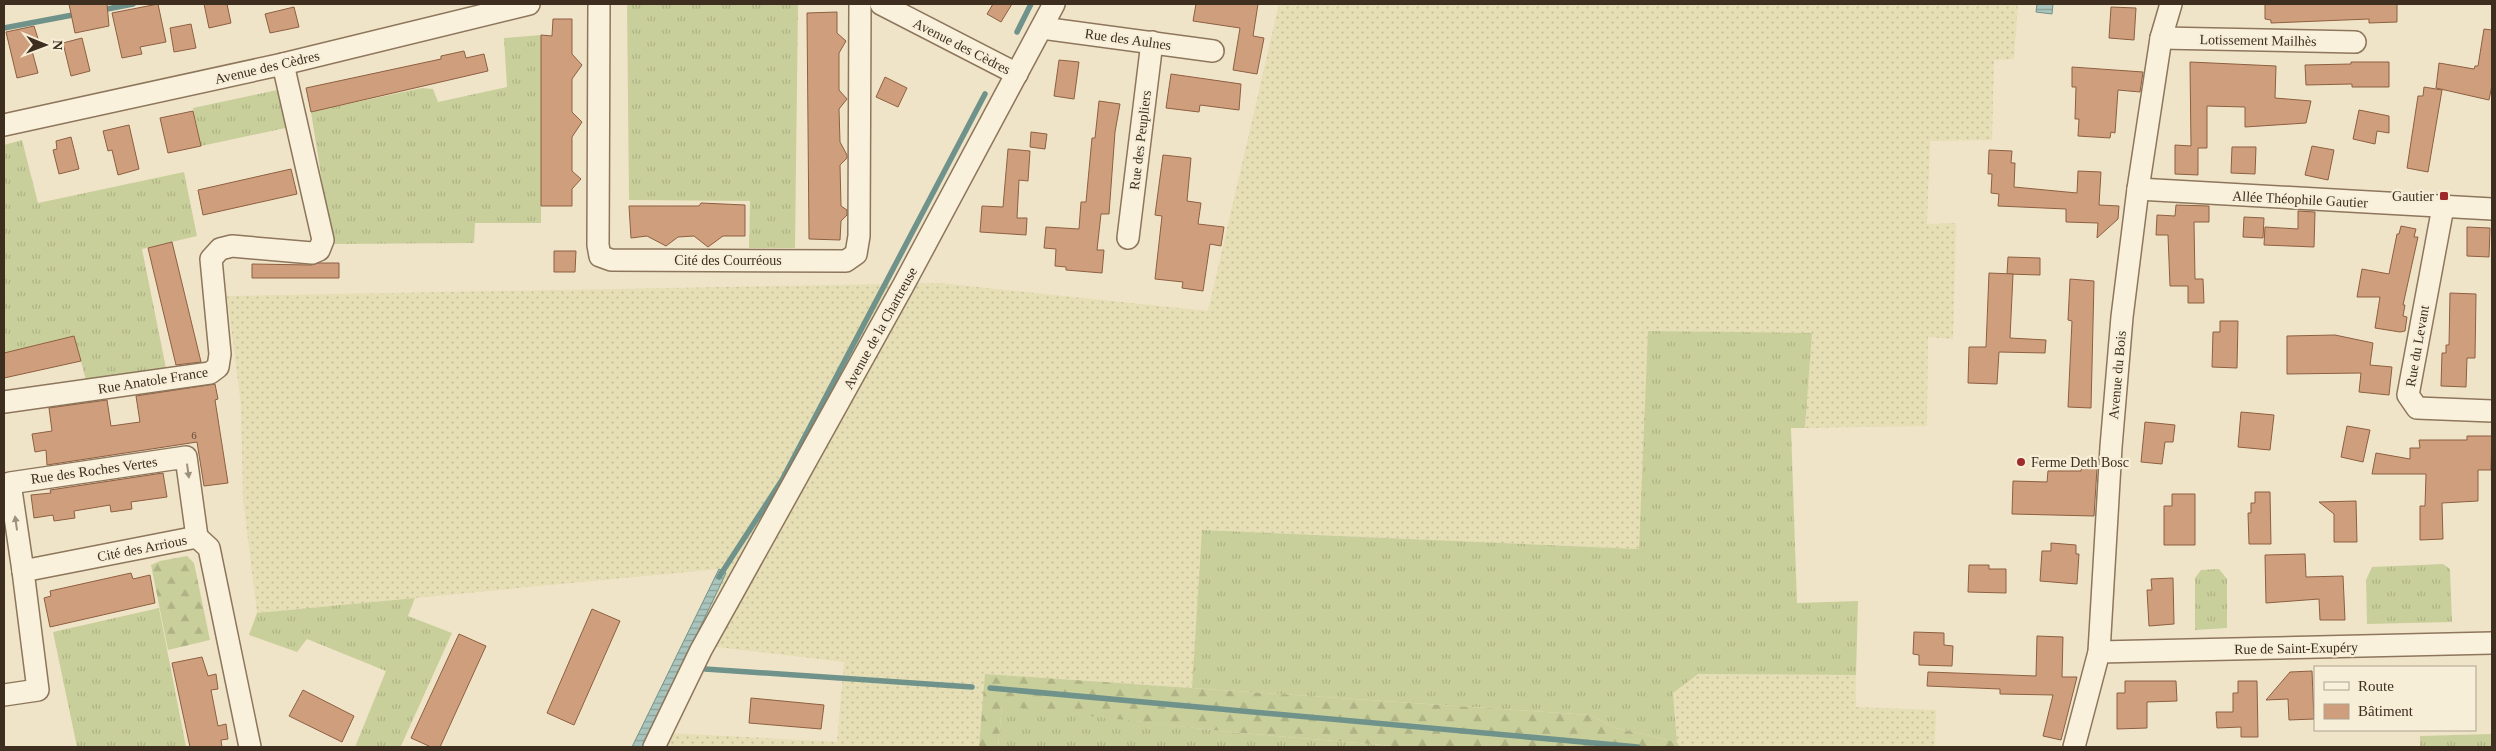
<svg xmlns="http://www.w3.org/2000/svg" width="2496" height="751" font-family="'Times New Roman',serif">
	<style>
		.farmland { fill: url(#farmland-dots) }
		.grass { fill: url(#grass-tufts) }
		.forest { fill: url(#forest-firs) }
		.water { fill: url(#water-rules); stroke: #6f938a }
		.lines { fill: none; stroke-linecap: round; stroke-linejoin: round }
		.stream { stroke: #6f938a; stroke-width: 5.5 }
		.building { fill: #cf9f7d; stroke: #8d5f41 }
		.minor-casing { stroke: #8d765c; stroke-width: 24 }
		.minor { stroke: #faf1dc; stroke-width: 21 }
		.oneway { fill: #9c907e }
		.poi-dot { fill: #9e2a2b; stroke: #f7eed8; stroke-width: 2 }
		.labels { text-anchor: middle; stroke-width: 4.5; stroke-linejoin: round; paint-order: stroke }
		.number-label { font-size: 11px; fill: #624a37 }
		.street-label { font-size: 14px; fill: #3d2e20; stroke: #f7eed8 }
		.poi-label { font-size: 14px; fill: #3d2e20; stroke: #f7eed8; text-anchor: end }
	</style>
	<defs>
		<pattern id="farmland-dots" width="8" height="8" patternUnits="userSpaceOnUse" patternTransform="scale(1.25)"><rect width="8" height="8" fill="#e6deb5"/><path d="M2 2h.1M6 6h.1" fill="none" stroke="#c6bf9b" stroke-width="1.8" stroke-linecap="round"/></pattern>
		<pattern id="grass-tufts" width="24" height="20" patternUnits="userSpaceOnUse" patternTransform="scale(1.25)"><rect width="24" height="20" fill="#c9cf9b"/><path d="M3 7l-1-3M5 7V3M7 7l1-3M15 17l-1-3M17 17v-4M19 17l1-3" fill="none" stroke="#aeb285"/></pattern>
		<pattern id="forest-firs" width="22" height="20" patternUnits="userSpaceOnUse" patternTransform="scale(1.25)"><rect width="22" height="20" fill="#c9cf9b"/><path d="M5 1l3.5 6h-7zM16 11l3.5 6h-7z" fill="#aeb285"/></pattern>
		<pattern id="water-rules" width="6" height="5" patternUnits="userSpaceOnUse" patternTransform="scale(1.25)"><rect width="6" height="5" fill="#a9c4bc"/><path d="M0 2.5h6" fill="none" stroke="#8ba098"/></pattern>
	</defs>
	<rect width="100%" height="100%" fill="#f0e4c8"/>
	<!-- farmland -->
	<g class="farmland">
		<polygon points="1279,4 2018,4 2014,59 1994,60 1992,140 1930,141 1927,224 1956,223 1953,339 1928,337 1927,426 1805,428 1812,333 1649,331 1639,549 1203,530 1192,688 986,674 979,747 643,747 650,732 837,742 844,662 691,644 726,573 719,569 257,613 243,499 241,405 227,296 940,283 1208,311"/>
		<polygon points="1698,674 1856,675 1856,707 1936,710 1935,747 1680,747 1677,742 1673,693"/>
	</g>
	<!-- grass -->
	<g class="grass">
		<polygon points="627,4 798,4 795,248 749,248 750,201 629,200"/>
		<polygon points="541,35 541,223 475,223 474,243 332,244 311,112 422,88 433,89 438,102 507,87 504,38"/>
		<polygon points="282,89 290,127 201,146 193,108"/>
		<polygon points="22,140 38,203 184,172 197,236 142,249 166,368 86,380 74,336 4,353 4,145"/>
		<polygon points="1648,331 1812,333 1805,428 1791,428 1797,603 1858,601 1856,675 1698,674 1673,693 1677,742 1616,728 1590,715 1192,688 1202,530 1639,549"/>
		<polygon points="2443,564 2450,569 2452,622 2367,624 2366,580 2372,567"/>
		<polygon points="2219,569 2227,579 2227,628 2195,630 2195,578 2201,570"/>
		<polygon points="415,598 408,616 452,633 401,746 402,747 355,747 386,671 307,639 297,652 249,635 257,613"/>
		<polygon points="159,608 186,747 77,747 53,632"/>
		<polygon points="1002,705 1230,732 1405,747 998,747"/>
		<polygon points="2492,734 2492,747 2420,747 2420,736"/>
	</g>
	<!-- forest -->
	<g class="forest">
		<polygon points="187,556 194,563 210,640 168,650 151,565 160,561"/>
		<polygon points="985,674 1590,715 1616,728 1677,742 1680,747 1405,747 1230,732 1002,706 998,747 979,747"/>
	</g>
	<!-- water -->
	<g class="water">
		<polygon points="2037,4 2053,4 2052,14 2036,12"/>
		<polygon points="719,569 726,573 643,747 632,747"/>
	</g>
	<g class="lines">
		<!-- stream -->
		<g class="stream">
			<polyline points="102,10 133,4"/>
			<polyline points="4,28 78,14"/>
			<polyline points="1017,32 1031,4"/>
			<polyline points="719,577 782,480 985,94"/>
			<polyline points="705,669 972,687"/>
			<polyline points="990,688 1638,747"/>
		</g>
	</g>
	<!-- building -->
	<g class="building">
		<polygon points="69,4 107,4 109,26 75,33"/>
		<polygon points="158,4 166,42 140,47 142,54 122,58 112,13"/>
		<polygon points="204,4 227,4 231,23 209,28"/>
		<polygon points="993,4 1012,4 1001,22 987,14"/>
		<polygon points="1196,4 1258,4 1253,36 1264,38 1257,74 1233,70 1240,28 1193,21"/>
		<polygon points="2265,4 2397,4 2397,22 2369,23 2369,19 2271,23 2271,20 2265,19"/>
		<polygon points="294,7 299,27 270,33 265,14"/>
		<polygon points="2111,7 2136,8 2134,40 2109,38"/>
		<polygon points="837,12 837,33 846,41 839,53 839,90 847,99 839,109 840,142 847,155 847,158 840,165 841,206 847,210 847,215 841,221 840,240 809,239 807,13"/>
		<polygon points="553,19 572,19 572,54 582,65 572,79 572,112 582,122 572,137 572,171 581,179 572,189 572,206 541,206 541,35 552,36"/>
		<polygon points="191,24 196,48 174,52 170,28"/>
		<polygon points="34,26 40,45 31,47 38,73 17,78 6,32"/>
		<polygon points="2484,29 2492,30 2492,85 2489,100 2436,88 2439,63 2474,69 2475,66 2478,66"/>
		<polygon points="82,38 90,71 71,76 63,43"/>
		<polygon points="464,51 466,58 484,54 488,71 311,112 306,88 441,59 441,56"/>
		<polygon points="1059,60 1079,62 1074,99 1054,96"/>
		<polygon points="2190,62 2276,66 2275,98 2311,101 2306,123 2245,127 2245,107 2207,106 2207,148 2198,148 2198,175 2175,174 2175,145 2191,146"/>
		<polygon points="2351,62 2389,62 2389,87 2352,87 2352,84 2306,85 2305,65 2351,64"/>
		<polygon points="2072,67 2143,72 2140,92 2118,90 2115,133 2111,132 2110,138 2078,136 2079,119 2075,119 2076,87 2072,87"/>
		<polygon points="1171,74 1241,84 1239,110 1200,105 1199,112 1166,108"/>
		<polygon points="885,77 907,88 898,107 876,97"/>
		<polygon points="2424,87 2442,90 2428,172 2407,168 2418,96 2423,96"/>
		<polygon points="1099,101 1120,104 1115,132 1109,214 1101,214 1097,250 1104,250 1102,273 1066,270 1066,267 1055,266 1056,249 1044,248 1046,227 1079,229 1081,202 1086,202 1092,138 1095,138"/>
		<polygon points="2359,110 2389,116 2389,133 2377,131 2375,144 2353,139"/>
		<polygon points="193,111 201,146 168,153 160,118"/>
		<polygon points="129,125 139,169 118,175 112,150 108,151 103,131"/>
		<polygon points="1031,132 1047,134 1045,149 1030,147"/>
		<polygon points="71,137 79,169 59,174 53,150 57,149 56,141"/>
		<polygon points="2312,146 2334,150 2328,180 2305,175"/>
		<polygon points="2232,147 2256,147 2255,174 2231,173"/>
		<polygon points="1008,149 1030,151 1028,181 1019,180 1017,218 1027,218 1026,235 980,232 982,206 1003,207"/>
		<polygon points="1989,150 2012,151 2011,163 2015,163 2014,187 2077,193 2078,171 2101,172 2099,205 2119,206 2118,219 2097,238 2098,223 2066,222 2066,209 1998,206 1999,194 1991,193 1992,174 1988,174"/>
		<polygon points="1163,155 1191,158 1187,201 1201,203 1198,224 1224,227 1221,246 1210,244 1203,291 1182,288 1183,282 1155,279 1162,216 1155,215"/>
		<polygon points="291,169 297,194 203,215 198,190"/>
		<polygon points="701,203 745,205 745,236 723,236 708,247 694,236 678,237 666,246 647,236 631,238 629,206 699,206"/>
		<polygon points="2176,205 2209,206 2209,222 2194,222 2195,279 2203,279 2204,303 2188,303 2188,286 2170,286 2168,235 2156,235 2157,215 2175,216"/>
		<polygon points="2298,211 2315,212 2314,247 2264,245 2265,227 2298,229"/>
		<polygon points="2244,217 2264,218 2263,238 2243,237"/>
		<polygon points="2401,226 2416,229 2414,237 2418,237 2403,305 2405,305 2403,316 2407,317 2405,331 2400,332 2375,328 2380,297 2357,297 2362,269 2389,274 2397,234 2399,234"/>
		<polygon points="2467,227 2490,228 2489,257 2467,256"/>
		<polygon points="172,242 201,362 176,365 148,248"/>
		<polygon points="554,251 576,251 575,272 554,272"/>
		<polygon points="2008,257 2040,258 2040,275 2007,274"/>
		<polygon points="319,263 339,263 339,278 252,278 252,264 311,265"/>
		<polygon points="1989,273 2013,274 2010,338 2046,340 2045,353 1999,352 1997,384 1968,383 1969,347 1986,347"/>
		<polygon points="2070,279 2094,281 2091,408 2068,407 2072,321 2068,320"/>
		<polygon points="2450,293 2476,294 2475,358 2467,358 2466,387 2441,386 2442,353 2446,353 2446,345 2449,345"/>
		<polygon points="2220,321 2238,321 2237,368 2212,367 2213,332 2220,332"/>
		<polygon points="2335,335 2373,343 2370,365 2392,367 2389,395 2359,392 2361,373 2287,374 2287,336"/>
		<polygon points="74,336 81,361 4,378 4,353"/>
		<polygon points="215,384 218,399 215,400 228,483 204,486 197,442 47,465 46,450 35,452 32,434 52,431 49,408 107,400 111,426 140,422 136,396"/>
		<polygon points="2241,412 2274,415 2270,450 2238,447"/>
		<polygon points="2145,422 2175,425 2173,442 2165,442 2162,464 2141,462"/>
		<polygon points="2347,426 2370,430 2363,462 2341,457"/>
		<polygon points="2467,436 2492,436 2491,470 2478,470 2478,501 2442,503 2443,539 2420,540 2420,506 2425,506 2426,474 2372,474 2376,453 2410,459 2410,448 2420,448 2419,440 2467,440"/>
		<polygon points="2082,467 2097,468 2094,516 2012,514 2013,481 2047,482 2048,471 2081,471"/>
		<polygon points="163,473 167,497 131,502 132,509 111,512 110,505 74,511 75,518 54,521 53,515 34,518 31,495 51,493 50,490"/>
		<polygon points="2255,492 2270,492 2271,544 2249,544 2248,513 2251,513 2251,503 2255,503"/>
		<polygon points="2172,494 2195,494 2195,545 2164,545 2164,506 2172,506"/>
		<polygon points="2356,501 2357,542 2334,542 2334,514 2319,502"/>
		<polygon points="2051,543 2076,545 2076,554 2079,554 2077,584 2040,581 2042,551 2051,551"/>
		<polygon points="2305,554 2306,577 2343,576 2345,620 2320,620 2319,599 2266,603 2265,555"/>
		<polygon points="1969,565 1989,565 1989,569 2006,569 2006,593 1968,592"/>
		<polygon points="131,573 133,579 150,575 155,603 50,627 44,598 51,596 50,591"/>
		<polygon points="2173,578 2174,624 2149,626 2147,590 2152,590 2151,579"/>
		<polygon points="592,609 620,621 574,725 547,713"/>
		<polygon points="1914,632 1944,633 1944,645 1953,646 1952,666 1919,665 1919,655 1913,654"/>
		<polygon points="459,634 486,646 440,747 431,747 411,738"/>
		<polygon points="2037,636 2063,637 2062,677 2077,677 2061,740 2043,736 2053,695 2000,694 2000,689 1927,686 1928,672 2036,676"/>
		<polygon points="202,657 208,676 216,674 218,689 211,690 218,726 226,724 228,739 221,740 222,747 190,747 172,663"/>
		<polygon points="2312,671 2314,719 2289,720 2288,699 2266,700 2290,672"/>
		<polygon points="2125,681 2176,681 2177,701 2147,702 2147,728 2117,729 2117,693 2125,693"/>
		<polygon points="2238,681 2257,681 2258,737 2241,737 2241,727 2217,728 2216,712 2233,712 2233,693 2238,693"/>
		<polygon points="303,690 354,716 342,742 289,716"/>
		<polygon points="751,698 824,705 821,729 749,723"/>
	</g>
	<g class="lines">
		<defs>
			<g id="minor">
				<polyline points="599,4 598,245 600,256 611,260 846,261 856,254 859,236 860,4"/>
				<polyline points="881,4 1017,74"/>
				<polyline points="1042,28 1213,51"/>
				<polyline points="2161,38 2355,42"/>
				<polyline points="4,125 283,64 529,4"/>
				<polyline points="2138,189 2492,209"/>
				<polyline points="2443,207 2408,395 2417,408 2492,411"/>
				<polyline points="1128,238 1152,42"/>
				<polyline points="4,402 210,373 218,367 220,354 211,259 220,249 232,246 312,253 319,250 323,240 283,64"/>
				<polyline points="23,571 10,483 186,457 197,537"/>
				<polyline points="2099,652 2492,643"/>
				<polyline points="4,695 38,690 23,571 197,537 209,548 250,747"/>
				<polyline points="654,747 701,650 903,286 1054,4"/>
				<polyline points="2074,747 2099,652 2111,447 2122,317 2138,189 2161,38 2171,4"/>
			</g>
		</defs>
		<!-- minor casing -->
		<use href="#minor" class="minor-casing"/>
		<!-- minor -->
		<use href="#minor" class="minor"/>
	</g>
	<!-- one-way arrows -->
	<defs><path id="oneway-solid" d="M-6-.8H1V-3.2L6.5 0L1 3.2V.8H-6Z" transform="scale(1.25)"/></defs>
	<g class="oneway">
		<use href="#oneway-solid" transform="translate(188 471) rotate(82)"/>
		<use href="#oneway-solid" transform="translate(16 523) rotate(-98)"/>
	</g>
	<!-- markers -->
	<g class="poi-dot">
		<rect x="2439" y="191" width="10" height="10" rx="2.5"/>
		<circle cx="2021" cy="462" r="5"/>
	</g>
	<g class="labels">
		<!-- number labels -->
		<g class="number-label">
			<text x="194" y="439">6</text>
		</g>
		<!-- street labels -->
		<g class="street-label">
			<text transform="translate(1128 39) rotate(8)" y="5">Rue des Aulnes</text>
			<text transform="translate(2258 40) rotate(1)" y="5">Lotissement Mailhès</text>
			<text transform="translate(962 46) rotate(27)" y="5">Avenue des Cèdres</text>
			<text transform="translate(267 67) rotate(-13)" y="5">Avenue des Cèdres</text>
			<text transform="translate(1140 140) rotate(-83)" y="5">Rue des Peupliers</text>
			<text transform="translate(2300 199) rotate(3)" y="5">Allée Théophile Gautier</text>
			<text x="728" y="265">Cité des Courréous</text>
			<text transform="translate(880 328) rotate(-61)" y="5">Avenue de la Chartreuse</text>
			<text transform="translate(2417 346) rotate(-80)" y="5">Rue du Levant</text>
			<text transform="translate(2117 375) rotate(-85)" y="5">Avenue du Bois</text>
			<text transform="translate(153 380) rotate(-9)" y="5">Rue Anatole France</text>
			<text transform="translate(94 470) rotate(-8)" y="5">Rue des Roches Vertes</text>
			<text transform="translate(142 548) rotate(-11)" y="5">Cité des Arrious</text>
			<text transform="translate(2296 648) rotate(-1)" y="5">Rue de Saint-Exupéry</text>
		</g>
		<!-- poi labels -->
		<g class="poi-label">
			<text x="2434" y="201">Gautier</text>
			<text x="2031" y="467" text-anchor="start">Ferme Deth Bosc</text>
		</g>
	</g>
	<!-- border -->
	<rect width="2496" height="751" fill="none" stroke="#3d2e20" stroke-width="10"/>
	<!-- legend -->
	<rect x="2314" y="666" width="162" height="65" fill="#f7eed8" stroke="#ada18e"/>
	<rect x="2324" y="682" width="25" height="8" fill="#faf1dc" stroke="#ada18e"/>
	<text x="2358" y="691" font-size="15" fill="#3d2e20">Route</text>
	<rect x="2324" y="704" width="25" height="15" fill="#cf9f7d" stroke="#ada18e"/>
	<text x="2358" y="716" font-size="15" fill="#3d2e20">Bâtiment</text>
	<!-- north arrow -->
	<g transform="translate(45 45) rotate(91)" stroke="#f7eed8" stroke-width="4" paint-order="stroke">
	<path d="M0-4L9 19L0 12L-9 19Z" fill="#3d2e20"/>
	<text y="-8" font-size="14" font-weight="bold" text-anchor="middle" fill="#3d2e20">N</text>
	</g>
</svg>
